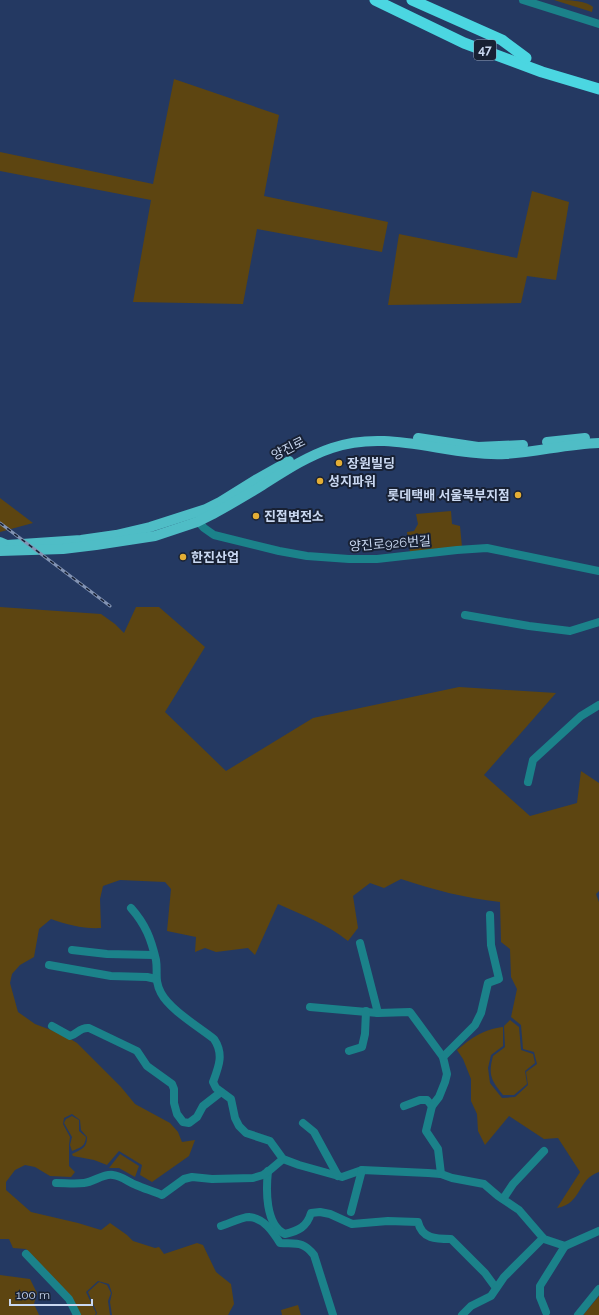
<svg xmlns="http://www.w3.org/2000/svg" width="599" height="1315" font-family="Raleway,'Noto Sans KR',sans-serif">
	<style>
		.green { fill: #5d4511 }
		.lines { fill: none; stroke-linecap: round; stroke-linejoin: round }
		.minor { stroke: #1b828a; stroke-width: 8 }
		.major { stroke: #4fbdc6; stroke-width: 10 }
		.highway { stroke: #4bd6e1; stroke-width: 11 }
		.rail-casing { stroke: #8293b3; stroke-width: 3 }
		.rail { stroke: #182134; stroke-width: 1.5; stroke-dasharray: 4.5; stroke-linecap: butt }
		.poi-dot { fill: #e4ae35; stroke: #182134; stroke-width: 1.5 }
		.labels { text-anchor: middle; stroke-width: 4; stroke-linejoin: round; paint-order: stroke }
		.shield { fill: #182134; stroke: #95a1b8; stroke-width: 1 }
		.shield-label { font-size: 12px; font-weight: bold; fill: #cad8f1 }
		.street-label { font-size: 13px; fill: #cad8f1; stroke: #182134 }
		.poi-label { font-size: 13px; font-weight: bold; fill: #cad8f1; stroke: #182134; text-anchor: start }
	</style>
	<rect width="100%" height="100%" fill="#243962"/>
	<!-- green -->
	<g class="green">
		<path d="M 554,0 C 566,0 585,0 593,7 L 592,12 Z"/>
		<polygon points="174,79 279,115 264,196 388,222 382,252 257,229 243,304 133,302 151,200 0,171 0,152 153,184"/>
		<polygon points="532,191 569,202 556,280 527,276 521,303 388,305 399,234 517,258"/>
		<polygon points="0,498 33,523 0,532"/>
		<polygon points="451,511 452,524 460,526 462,547 410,552 407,532 414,531 418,524 416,514"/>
		<path d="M 0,607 L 101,614 L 115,624 L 124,633 L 136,607 L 159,607 L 205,647 L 165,712 L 226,771 L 313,718 L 459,687 L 556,693 L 484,775 L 530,816 L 577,803 L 581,771 L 599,783 L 599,891 L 596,894 L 599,902 L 599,1172 C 577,1179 582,1204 557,1208 L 580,1172 L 558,1138 L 544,1139 L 509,1116 L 485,1145 L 478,1131 L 477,1114 L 471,1101 L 471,1079 L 463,1059 L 457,1050 C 473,1037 482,1030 503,1027 L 503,1046 L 491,1055 L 488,1068 L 490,1083 L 502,1098 L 515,1097 L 528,1085 L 526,1072 L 537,1064 L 534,1052 L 523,1049 L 521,1025 L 511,1017 L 517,989 L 511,977 L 510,949 L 501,942 L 500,902 C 464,898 435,890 401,879 L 384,888 L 370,883 L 353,896 L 358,928 L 348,941 C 327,924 302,915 278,904 L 255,955 L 248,948 L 216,952 L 205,948 L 195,952 L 196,937 L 167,931 L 171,889 L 165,882 L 120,880 L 103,886 L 100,899 L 101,928 C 84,929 68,925 51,919 L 39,929 L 34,957 L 20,965 L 12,974 L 10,983 L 18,1012 L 35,1024 L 64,1035 L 77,1043 L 121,1087 L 135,1104 L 170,1123 L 178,1132 L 182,1142 L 195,1140 L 189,1156 L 152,1182 L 140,1175 L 142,1165 L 119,1151 L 107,1165 L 94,1160 L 73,1156 L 72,1154 C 82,1149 87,1148 87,1137 L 81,1130 L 80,1120 L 72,1114 L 64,1118 L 63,1124 L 70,1137 L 69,1145 L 69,1166 L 75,1172 L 71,1177 L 50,1176 L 35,1167 L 25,1165 L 15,1170 L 6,1182 L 6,1190 L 31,1212 L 78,1223 L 101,1230 L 110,1223 L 127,1235 L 133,1241 L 155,1248 L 159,1247 L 164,1254 L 197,1243 L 203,1245 L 216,1272 L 231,1284 L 234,1304 L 228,1315 L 112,1315 L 110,1302 L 112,1293 L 109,1284 L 98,1281 L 86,1292 L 96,1313 L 95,1315 L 80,1315 L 72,1298 L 26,1249 L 13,1248 L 9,1239 L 0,1239 Z"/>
		<path d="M 510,1020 L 519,1027 L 521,1050 L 533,1054 L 535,1063 L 525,1071 L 527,1084 L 514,1095 L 503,1095 C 491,1080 488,1075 493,1056 L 505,1047 L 504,1026 Z"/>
		<path d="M 72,1116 L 79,1120 L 79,1131 L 86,1137 C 85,1147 81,1147 72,1151 L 70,1145 L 72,1137 L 64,1123 L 66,1119 Z"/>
		<polygon points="120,1154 139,1166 135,1177 119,1168 109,1168"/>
		<polygon points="0,1275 30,1279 37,1293 34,1304 39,1315 0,1315"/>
		<polygon points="99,1282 107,1285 111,1293 108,1301 110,1315 96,1315 97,1313 88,1292"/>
		<polygon points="599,1296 599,1315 584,1315 584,1314"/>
		<polygon points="298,1305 301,1315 282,1315 281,1310"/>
	</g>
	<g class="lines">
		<!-- minor -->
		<g class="minor">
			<polyline points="523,0 599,24"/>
			<polyline points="195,518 204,528 214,535 279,551 307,556 349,559 377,559 457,550 487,548 599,571"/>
			<polyline points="465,615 529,626 570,631 599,622"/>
			<polyline points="528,782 533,760 581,716 599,705"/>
			<path d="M 131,908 C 146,925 151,939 156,960 C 158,972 154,980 161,993 C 170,1010 199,1027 214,1039 C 224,1054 219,1066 213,1082 L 216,1088 L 231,1099 L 235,1118 L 239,1126 L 246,1133 L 270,1141 L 283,1159 L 299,1165 L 342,1177 L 362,1170 L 428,1173 L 441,1174 L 452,1178 L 484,1184 L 498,1196 L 519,1210 L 544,1239 L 565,1246 L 599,1231"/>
			<polyline points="360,943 378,1013"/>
			<polyline points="72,950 107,954 154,955"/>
			<polyline points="49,965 111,976 147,977 156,979"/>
			<polyline points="310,1007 378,1013 410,1012 443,1057"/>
			<path d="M 52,1026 L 70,1036 C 77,1034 80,1027 89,1028 L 137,1051 L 147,1066 L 172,1084 L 174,1089 L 174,1103 L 177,1114 L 183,1122 L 189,1123 L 197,1117 L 203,1106 L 221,1092"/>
			<polyline points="349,1051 362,1047 365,1034 366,1011"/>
			<polyline points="404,1106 420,1100 427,1100 432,1106"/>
			<polyline points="303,1123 314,1132 338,1176"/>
			<path d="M 268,1171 C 266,1189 265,1225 285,1234 C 298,1231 307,1227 311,1213 L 320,1212 L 330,1214 L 352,1224 L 388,1221 L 418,1222 C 422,1239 436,1239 451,1239 L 485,1273 L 496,1288"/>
			<polyline points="441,1174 438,1149 426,1131 432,1106 439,1097 445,1082 447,1074 443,1057 475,1025 481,1013 488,983 499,979 491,945 490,915"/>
			<path d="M 56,1183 C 65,1183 75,1184 84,1183 C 94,1182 104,1173 113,1175 C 122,1176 128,1182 136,1185 C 145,1189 153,1191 162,1195 L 184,1179 L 192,1177 L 212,1179 L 253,1178 L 263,1175 L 270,1170 L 283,1159"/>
			<polyline points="503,1199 513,1184 544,1151"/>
			<polyline points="351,1212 362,1170"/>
			<path d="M 221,1226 C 228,1224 242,1217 249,1217 C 264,1218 273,1232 280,1243 C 297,1244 303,1241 314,1255 L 333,1315"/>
			<polyline points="26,1254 69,1299 77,1315"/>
			<polyline points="546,1312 540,1297 540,1286 565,1246"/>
			<polyline points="462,1315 471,1306 491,1296 504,1277 543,1238"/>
			<polyline points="578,1315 599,1289"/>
		</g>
		<!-- major -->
		<g class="major">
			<polyline points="418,438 478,447 523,445"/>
			<polyline points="547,442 585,438"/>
			<polyline points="0,542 7,545 81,540 116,535 150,527 206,509 220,502 257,479 289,461"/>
			<path d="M 0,551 L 63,549 L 96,545 L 155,536 L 197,522 L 213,514 C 228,506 243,497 258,488 C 282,473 305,457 332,448 C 390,428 447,457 506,454 C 537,452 568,444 599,443"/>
		</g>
		<!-- highway -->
		<g class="highway">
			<polyline points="375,0 464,43 542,72 599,89"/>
			<polyline points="412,0 502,40 526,58"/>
		</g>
		<defs>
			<polyline id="rail" points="0,523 110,606"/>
		</defs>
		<!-- rail casing -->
		<use href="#rail" class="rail-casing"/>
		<!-- rail -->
		<use href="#rail" class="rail"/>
	</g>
	<!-- markers -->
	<g class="poi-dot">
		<circle cx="339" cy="463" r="4"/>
		<circle cx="320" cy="481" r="4"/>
		<circle cx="518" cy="495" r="4"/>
		<circle cx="256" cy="516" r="4"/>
		<circle cx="183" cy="557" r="4"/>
	</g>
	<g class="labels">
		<!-- shield labels -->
		<rect class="shield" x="474" y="40" width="22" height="20" rx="3"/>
		<g class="shield-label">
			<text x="485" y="54">47</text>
		</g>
		<!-- street labels -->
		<g class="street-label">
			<text transform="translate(288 448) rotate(-27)" y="5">양진로</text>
			<text transform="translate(390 543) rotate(-4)" y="5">양진로926번길</text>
		</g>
		<!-- poi labels -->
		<g class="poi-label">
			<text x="347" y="468">장원빌딩</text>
			<text x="328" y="486">성지파워</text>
			<text x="510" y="500" text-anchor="end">롯데택배 서울북부지점</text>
			<text x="264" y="521">진접변전소</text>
			<text x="191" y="562">한진산업</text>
		</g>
	</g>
	<!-- scale -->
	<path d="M10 1299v6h82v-6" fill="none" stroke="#cad8f1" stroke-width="2"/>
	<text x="16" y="1299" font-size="12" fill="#cad8f1" stroke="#182134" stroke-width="3" paint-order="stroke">100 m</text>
</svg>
